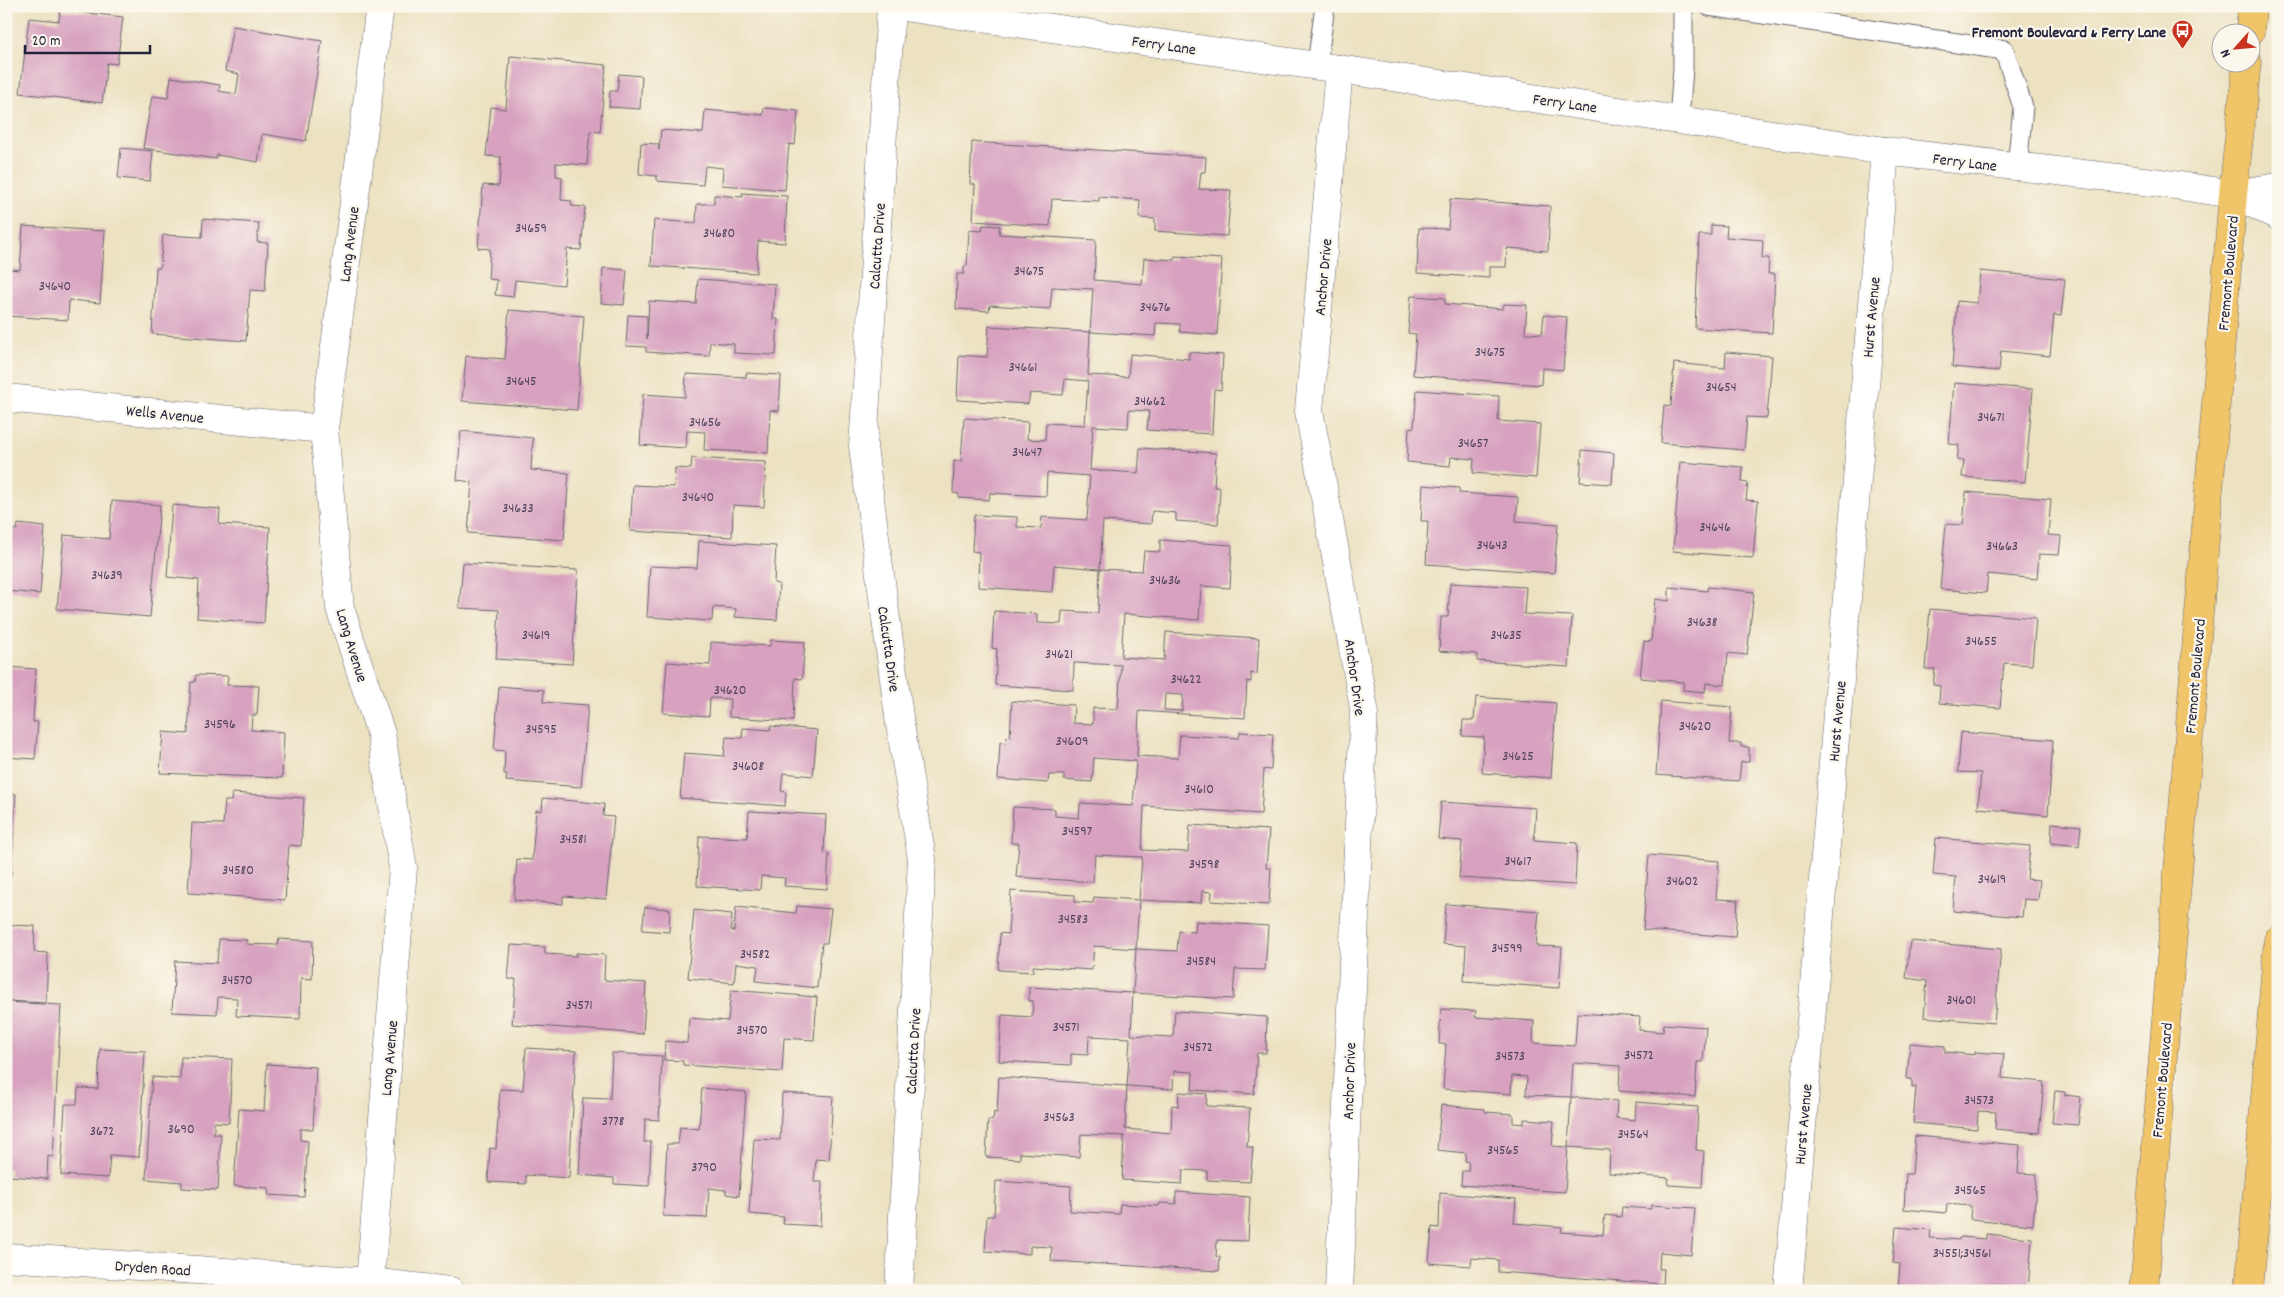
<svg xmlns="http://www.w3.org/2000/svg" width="2284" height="1297" font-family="Dekko,sans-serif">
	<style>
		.building { fill: #d7a1bf; fill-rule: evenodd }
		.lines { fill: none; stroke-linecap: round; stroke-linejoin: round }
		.lane-casing { stroke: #69656a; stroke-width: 21 }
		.street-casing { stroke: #69656a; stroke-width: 29 }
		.primary-casing { stroke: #69656a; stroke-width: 29 }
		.lane { stroke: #fff; stroke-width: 19 }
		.street { stroke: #fff; stroke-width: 28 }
		.primary { stroke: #f0c469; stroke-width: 28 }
		.labels { text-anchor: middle; stroke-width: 4.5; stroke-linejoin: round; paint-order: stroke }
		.number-label { font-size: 14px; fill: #4f425c }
		.poi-label { font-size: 16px; font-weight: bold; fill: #22223b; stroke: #fbf7ec; text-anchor: end }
		.street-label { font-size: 16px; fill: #22223b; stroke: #fbf7ec }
	</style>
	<rect width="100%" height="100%" fill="#fbf7ec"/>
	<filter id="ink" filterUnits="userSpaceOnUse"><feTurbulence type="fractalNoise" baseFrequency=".02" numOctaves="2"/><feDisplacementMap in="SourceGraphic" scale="10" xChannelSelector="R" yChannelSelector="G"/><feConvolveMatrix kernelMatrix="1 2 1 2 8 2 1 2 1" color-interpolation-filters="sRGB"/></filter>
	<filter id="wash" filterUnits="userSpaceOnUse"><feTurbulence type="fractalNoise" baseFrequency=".0096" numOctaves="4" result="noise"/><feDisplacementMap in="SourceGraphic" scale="20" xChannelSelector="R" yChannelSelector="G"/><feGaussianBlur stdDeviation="1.12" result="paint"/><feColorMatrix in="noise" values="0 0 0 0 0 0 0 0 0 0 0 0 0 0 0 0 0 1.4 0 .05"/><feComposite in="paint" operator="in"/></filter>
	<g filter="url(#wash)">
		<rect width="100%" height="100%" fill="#ece2c2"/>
		<g id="blocks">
			<!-- building -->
			<g class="building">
				<polygon points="60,10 123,17 117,64 107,63 102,103 20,93 29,18 59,21"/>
				<polygon points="233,26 322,41 306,141 262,134 258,162 217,155 216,159 143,148 152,96 168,98 171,77 220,85 219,91 236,94 239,74 225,71"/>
				<polygon points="510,56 606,65 600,132 590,131 587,165 556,163 556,176 562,177 561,200 572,201 571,206 585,207 581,250 567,249 564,285 515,280 513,297 495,295 497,280 488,279 490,249 478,248 483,185 499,186 501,157 486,156 491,107 506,109"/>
				<polygon points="619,74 642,76 640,109 609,107 610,91 617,91"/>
				<polygon points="764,108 798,111 795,145 789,144 785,190 722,185 723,168 705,166 703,185 657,181 657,176 639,174 641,143 659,144 659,150 661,130 703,133 705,110 763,115"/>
				<polygon points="972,142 1206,157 1205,172 1201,172 1199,189 1231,190 1227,236 1155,231 1155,219 1139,218 1140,200 1099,197 1099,201 1052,199 1050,226 973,221 975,184 970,184"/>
				<polygon points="121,148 153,151 150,181 118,178"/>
				<polygon points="742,193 787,196 785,243 758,241 756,273 651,266 654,220 696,223 697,204 714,204 714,195 743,197"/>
				<polygon points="1450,199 1550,206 1548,251 1507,248 1506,267 1489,267 1489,278 1417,273 1419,228 1448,229"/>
				<polygon points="203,219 259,223 257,242 268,243 265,291 250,290 246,341 152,334 156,268 160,268 163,235 202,237"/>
				<polygon points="983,225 1000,226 999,234 1096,240 1094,280 1142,284 1144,258 1174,260 1175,256 1222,259 1217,335 1180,332 1180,324 1156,323 1155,336 1090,332 1093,289 1052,287 1050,309 990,305 989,311 956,309 957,274 964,274 964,266 967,266 969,230 982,231"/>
				<polygon points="1711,225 1727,226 1726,237 1763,240 1762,258 1769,258 1768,274 1775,274 1772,333 1695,328 1699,235 1711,235"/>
				<polygon points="23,226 105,231 100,303 69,300 68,320 6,316 9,269 20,270"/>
				<polygon points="603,268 627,270 624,305 601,303"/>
				<polygon points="1980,271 2065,279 2061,316 2054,315 2050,356 2001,351 1999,371 1952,367 1957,301 1977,303"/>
				<polygon points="698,279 775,284 773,319 778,319 776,355 734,353 734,344 710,342 709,356 646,352 646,347 626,346 628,315 647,316 647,339 649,301 696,304"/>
				<polygon points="1411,296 1445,298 1445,304 1503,309 1504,304 1527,305 1525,333 1542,334 1544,315 1567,317 1563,370 1542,368 1541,385 1413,375 1416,334 1408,333"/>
				<polygon points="509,310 584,316 577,410 462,401 466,356 505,359"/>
				<polygon points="989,326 1090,332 1088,375 1128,377 1130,354 1189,359 1189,352 1223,355 1221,390 1214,389 1212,434 1147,430 1149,411 1129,410 1128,428 1093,426 1090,470 1138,473 1140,448 1216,453 1214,487 1220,487 1218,524 1176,521 1176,513 1152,511 1151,524 1103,521 1100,569 1054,565 1052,592 978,587 979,552 972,551 974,515 1017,517 1017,527 1041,528 1042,517 1087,520 1090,476 1047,473 1046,496 990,493 989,500 959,498 959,494 953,493 954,461 961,461 964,418 1028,422 1027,439 1045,440 1046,423 1085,425 1088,381 1065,379 1063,395 1030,393 1028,404 957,400 959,355 987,357"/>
				<polygon points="1726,352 1772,356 1767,418 1747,417 1744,450 1661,443 1664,405 1671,406 1674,363 1725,368"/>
				<polygon points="746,373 781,375 779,411 770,410 768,453 704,450 705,432 687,431 686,448 640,445 643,394 685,397 686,374 746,377"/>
				<polygon points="1954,383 2033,389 2025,482 1962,477 1964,460 1957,460 1959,445 1949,444"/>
				<polygon points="1417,390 1499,396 1498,421 1540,424 1536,478 1473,473 1474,459 1451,457 1450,466 1407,462 1409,428 1414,427"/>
				<polygon points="461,431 533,438 531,470 569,473 564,540 468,533 472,482 457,480"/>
				<polygon points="1582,450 1614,453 1612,484 1580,482"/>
				<polygon points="692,458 766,462 764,507 733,505 732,537 630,531 633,485 674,487 675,468 691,469"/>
				<polygon points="1680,462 1743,467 1742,482 1748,483 1746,500 1758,501 1753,558 1673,551"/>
				<polygon points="1423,485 1459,488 1459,493 1518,497 1516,521 1558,524 1554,573 1426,564 1428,521 1421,521"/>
				<polygon points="1966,492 2051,499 2048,535 2061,536 2059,555 2039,554 2037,579 1988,574 1986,593 1940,589 1946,524 1963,525"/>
				<polygon points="112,501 160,505 150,617 57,609 64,535 109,539"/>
				<polygon points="172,505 220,509 219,524 270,527 264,623 197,618 199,580 167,577"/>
				<polygon points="18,524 45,527 40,594 6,591 6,529 17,530"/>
				<path d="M 1160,540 L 1232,545 L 1230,588 L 1201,586 L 1199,620 L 1124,614 L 1121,657 L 1164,660 L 1166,632 L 1259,638 L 1257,674 L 1251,673 L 1251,682 L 1247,681 L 1245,718 L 1139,711 L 1137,756 L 1178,758 L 1180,735 L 1239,738 L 1240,732 L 1273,734 L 1271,770 L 1264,769 L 1261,814 L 1144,806 L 1142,850 L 1188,852 L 1190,825 L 1269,830 L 1266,868 L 1271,868 L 1269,905 L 1211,901 L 1212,892 L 1202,891 L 1201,903 L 1139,900 L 1142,857 L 1095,855 L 1093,882 L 1016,877 L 1019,843 L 1011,843 L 1013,807 L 1055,809 L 1055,816 L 1079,818 L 1080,803 L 1133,806 L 1136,761 L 1094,758 L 1092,782 L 1064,780 L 1064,775 L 1049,775 L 1048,783 L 998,779 L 1000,742 L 1006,743 L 1007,737 L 1010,738 L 1012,701 L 1074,705 L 1073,723 L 1093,724 L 1093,708 L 1118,709 L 1121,665 L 1074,663 L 1073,690 L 995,685 L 997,649 L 992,648 L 994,611 L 1037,614 L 1037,623 L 1061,624 L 1062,611 L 1098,613 L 1100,569 L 1142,571 L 1144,551 L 1160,552 ZM 1165,694 L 1183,695 L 1182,711 L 1164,710 Z"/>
				<polygon points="699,541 776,546 774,583 779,584 777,620 735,617 736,609 713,607 712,621 647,617 650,566 697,568"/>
				<polygon points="463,563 578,570 572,664 496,659 499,610 459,608"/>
				<polygon points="1450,583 1526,587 1524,614 1572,616 1569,667 1477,661 1477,654 1439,651 1441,617 1448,617"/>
				<polygon points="1669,587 1707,591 1708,587 1754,592 1747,655 1728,653 1725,685 1706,683 1705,692 1683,690 1684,682 1640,678 1644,641 1651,642 1655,599 1669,601"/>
				<polygon points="1930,609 2036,618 2032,665 2004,663 2000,708 1939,703 1940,686 1933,685 1935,669 1925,669"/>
				<polygon points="771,640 805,642 802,679 795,678 793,721 729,717 730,699 710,698 709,716 663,713 667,662 710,665 711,642 770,646"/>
				<polygon points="6,667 36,669 33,722 38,722 35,759 6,757"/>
				<polygon points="196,675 228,676 227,685 259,686 257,715 252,715 251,730 284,732 282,778 160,773 163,732 188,734 191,682 195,682"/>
				<polygon points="499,686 544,690 543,702 588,705 581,787 506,781 507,774 504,774 505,751 494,750"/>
				<polygon points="1476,697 1556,703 1551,778 1482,773 1484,737 1462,736 1463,720 1474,720"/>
				<polygon points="1661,701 1732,707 1729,743 1741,743 1741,747 1749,747 1749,762 1741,762 1739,781 1656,775"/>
				<polygon points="770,726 817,730 813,776 783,773 781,791 786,792 785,806 680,798 684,753 724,756 726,737 742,738 743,728 771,730"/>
				<polygon points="1961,732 2053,740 2048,815 1978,808 1981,773 1958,772"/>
				<polygon points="232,793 304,798 301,846 289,845 285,900 188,893 192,823 223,824 225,801 231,801"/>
				<polygon points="6,794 16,794 11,876 6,875"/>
				<polygon points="543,798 604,804 603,816 614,817 606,899 563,896 563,904 514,900 517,859 532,860 536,810 542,811"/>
				<polygon points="1441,802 1536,808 1534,840 1577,843 1575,885 1459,878 1462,841 1438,839"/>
				<polygon points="749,811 826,815 824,853 829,853 827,889 784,886 785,878 761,876 760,890 697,886 699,836 747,838"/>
				<polygon points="2052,823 2081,826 2079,846 2051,843"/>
				<polygon points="1936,838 2030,846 2027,879 2040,880 2038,900 2024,899 2022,917 1953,911 1956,877 1933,875"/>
				<polygon points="1649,855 1719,861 1716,899 1738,900 1735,937 1643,930"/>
				<polygon points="1011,891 1075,895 1075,902 1093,903 1094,897 1139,900 1136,949 1177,951 1179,931 1195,932 1196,921 1268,926 1265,970 1235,969 1233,999 1133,993 1136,949 1094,946 1092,970 1033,966 1033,972 998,970 1000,933 1008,934"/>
				<polygon points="1446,904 1539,911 1536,946 1562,947 1559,988 1464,981 1466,946 1443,944"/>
				<polygon points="797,906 831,909 827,943 822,943 817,988 756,981 758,966 736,963 734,983 688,978 694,910 732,914 731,930 734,931 736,907 796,913"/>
				<polygon points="645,907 670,909 669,932 642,930"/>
				<polygon points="6,925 35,926 34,952 48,953 46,1003 6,1001"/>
				<polygon points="219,939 247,940 246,944 278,945 279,939 313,941 312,979 301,978 300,1019 236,1016 237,998 218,997 217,1014 172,1012 175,961 217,963"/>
				<polygon points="1910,941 2001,949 1994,1023 1924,1017 1927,981 1906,978"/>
				<polygon points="511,945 545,947 545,954 576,956 576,953 605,955 604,980 646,983 643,1034 512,1024 516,979 508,979"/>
				<polygon points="1029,987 1133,993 1131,1035 1173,1037 1175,1011 1267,1017 1266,1053 1257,1053 1254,1094 1192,1090 1193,1072 1174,1071 1173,1089 1127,1086 1125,1129 1171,1133 1172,1105 1178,1106 1179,1092 1207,1094 1206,1106 1250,1108 1247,1147 1253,1147 1250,1182 1207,1180 1207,1171 1183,1170 1182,1184 1122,1180 1124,1136 1081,1134 1079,1157 1020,1153 1020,1159 986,1157 988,1120 993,1120 994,1112 997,1113 999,1077 1127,1086 1130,1038 1089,1036 1088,1055 1071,1054 1071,1065 999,1061 1002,1015 1032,1017 1033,1001 1029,1001"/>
				<polygon points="731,990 817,997 814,1040 784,1038 782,1072 683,1065 683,1061 664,1060 665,1041 687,1043 689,1018 728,1021"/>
				<polygon points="6,1002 61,1005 53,1157 48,1156 47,1179 10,1176 10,1169 6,1169 6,1071 9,1045 6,1045"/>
				<polygon points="1441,1009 1476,1011 1475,1017 1534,1021 1533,1043 1575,1046 1577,1013 1640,1017 1639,1030 1663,1032 1664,1024 1706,1027 1703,1062 1697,1062 1695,1097 1619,1091 1620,1066 1573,1063 1571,1097 1526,1095 1527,1077 1512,1076 1511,1094 1443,1089 1446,1044 1439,1044"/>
				<polygon points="1910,1043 1945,1046 1945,1052 1975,1055 1975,1052 2004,1054 2002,1078 2044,1082 2039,1133 1995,1129 1996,1112 1978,1111 1977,1129 1913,1123 1916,1087 1912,1088 1912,1079 1907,1079"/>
				<polygon points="526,1048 576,1051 569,1178 526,1175 526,1184 488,1182 490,1148 496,1149 500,1089 523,1090"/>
				<polygon points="100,1049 145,1051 139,1157 110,1155 108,1178 61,1175 65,1104 77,1104 78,1088 98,1089"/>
				<polygon points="612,1053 662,1056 659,1120 645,1119 644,1142 651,1142 649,1186 614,1184 614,1178 579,1175 583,1098 610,1099"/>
				<polygon points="181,1057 232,1059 229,1123 214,1122 214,1134 221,1134 218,1190 182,1188 182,1182 146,1179 152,1077 180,1079"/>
				<polygon points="267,1064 316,1067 313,1129 300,1129 300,1140 308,1141 304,1197 268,1195 269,1188 234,1186 239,1109 264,1111"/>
				<polygon points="702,1088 746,1092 739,1196 726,1194 726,1190 709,1188 707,1218 663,1216 667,1144 678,1144 680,1127 699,1129"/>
				<polygon points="2055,1091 2065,1092 2065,1095 2081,1097 2078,1125 2052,1123"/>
				<polygon points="782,1093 833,1096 829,1160 816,1159 814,1182 822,1182 820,1226 783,1224 784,1217 749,1214 754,1139 780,1140"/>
				<polygon points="1571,1097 1617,1101 1616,1118 1635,1120 1636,1102 1698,1107 1696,1150 1704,1151 1702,1187 1668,1185 1669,1178 1609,1173 1610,1150 1568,1147"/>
				<polygon points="1441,1105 1485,1109 1485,1112 1513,1114 1513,1123 1524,1124 1524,1119 1554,1121 1552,1146 1568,1147 1565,1192 1461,1185 1462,1171 1468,1171 1469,1162 1465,1161 1466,1153 1437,1150"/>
				<polygon points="1915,1136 2020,1145 2018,1173 2037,1174 2033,1225 1970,1219 1971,1206 1947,1204 1946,1213 1904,1209 1906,1174 1912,1174"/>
				<polygon points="996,1181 1071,1186 1070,1211 1119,1214 1120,1204 1159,1206 1160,1203 1176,1204 1176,1192 1250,1197 1248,1241 1217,1240 1216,1257 1220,1257 1219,1271 1051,1261 1052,1247 1030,1246 1030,1254 985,1251 987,1216 994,1216"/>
				<polygon points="1440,1193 1516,1199 1514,1223 1562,1227 1561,1232 1603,1235 1605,1215 1621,1217 1622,1207 1651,1209 1651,1205 1695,1208 1691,1255 1660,1252 1659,1269 1664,1269 1663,1284 1498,1272 1498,1260 1472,1258 1471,1266 1429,1263 1432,1227 1439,1228"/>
				<polygon points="1896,1227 1931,1230 1930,1238 1959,1240 1960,1237 1986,1239 1986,1234 2032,1238 2028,1291 1898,1291 1900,1264 1893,1263"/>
			</g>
		</g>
	</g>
	<g filter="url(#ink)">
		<use href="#blocks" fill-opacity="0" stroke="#69656a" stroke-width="1"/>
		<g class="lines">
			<defs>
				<g id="lane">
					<polyline points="1709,6 2004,50 2023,107 2017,167"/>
					<polyline points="1317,65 1325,6"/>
					<polyline points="1679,119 1683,69 1683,6"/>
				</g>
				<g id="street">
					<polyline points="891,6 863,447 900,724 922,859 899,1291"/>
					<polyline points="896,6 1339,69 1885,151 2161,183 2233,194 2278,187"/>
					<polyline points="2233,194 2278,216"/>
					<polyline points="6,398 324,429"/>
					<polyline points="6,1257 370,1282 450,1291"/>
					<polyline points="370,1282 403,868 381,734 340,608 324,429 380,6"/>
					<polyline points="1339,1291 1364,708 1309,411 1339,69"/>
					<polyline points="1788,1291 1885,151"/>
				</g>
				<g id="primary">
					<polyline points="2250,32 2252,6"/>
					<polyline points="2144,1291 2233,194 2247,62"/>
					<polyline points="2249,1291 2278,940"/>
				</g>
			</defs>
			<!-- lane casing -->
			<use href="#lane" class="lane-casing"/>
			<!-- street casing -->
			<use href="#street" class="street-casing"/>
			<!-- primary casing -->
			<use href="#primary" class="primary-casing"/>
			<!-- lane -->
			<use href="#lane" class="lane"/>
			<!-- street -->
			<use href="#street" class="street"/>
			<!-- primary -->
			<use href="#primary" class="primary"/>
		</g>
	</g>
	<!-- icons -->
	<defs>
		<symbol id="bus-pin" viewBox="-11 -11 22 30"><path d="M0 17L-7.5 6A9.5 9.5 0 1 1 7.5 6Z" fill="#c8321e" stroke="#fbf7ec"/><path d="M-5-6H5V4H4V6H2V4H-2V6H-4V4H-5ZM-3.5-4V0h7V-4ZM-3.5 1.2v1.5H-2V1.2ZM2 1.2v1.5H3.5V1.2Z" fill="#fff"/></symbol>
	</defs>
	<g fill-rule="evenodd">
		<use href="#bus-pin" x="2170" y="18" width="25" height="34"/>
	</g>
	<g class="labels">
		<!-- number labels -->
		<g class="number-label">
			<text x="531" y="232">34659</text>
			<text x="719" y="237">34680</text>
			<text x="1029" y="275">34675</text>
			<text x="55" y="290">34640</text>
			<text x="1155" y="311">34676</text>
			<text x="1490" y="356">34675</text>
			<text x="1023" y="371">34661</text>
			<text x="521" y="385">34645</text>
			<text x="1721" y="391">34654</text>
			<text x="1150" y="405">34662</text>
			<text x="1991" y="421">34671</text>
			<text x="705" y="426">34656</text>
			<text x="1473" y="447">34657</text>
			<text x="1027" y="456">34647</text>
			<text x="698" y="501">34640</text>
			<text x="518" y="512">34633</text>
			<text x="1715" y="531">34646</text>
			<text x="1492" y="549">34643</text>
			<text x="2002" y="550">34663</text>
			<text x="107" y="579">34639</text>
			<text x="1165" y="584">34636</text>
			<text x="1702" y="626">34638</text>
			<text x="536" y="639">34619</text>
			<text x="1506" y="639">34635</text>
			<text x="1981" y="645">34655</text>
			<text x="1059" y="658">34621</text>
			<text x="1186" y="683">34622</text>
			<text x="730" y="694">34620</text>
			<text x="220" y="728">34596</text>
			<text x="1695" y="730">34620</text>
			<text x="541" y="733">34595</text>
			<text x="1072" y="745">34609</text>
			<text x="1518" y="760">34625</text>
			<text x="748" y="770">34608</text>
			<text x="1199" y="793">34610</text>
			<text x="1077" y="835">34597</text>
			<text x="573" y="843">34581</text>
			<text x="1518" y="865">34617</text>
			<text x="1204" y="868">34598</text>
			<text x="238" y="874">34580</text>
			<text x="1992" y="883">34619</text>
			<text x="1682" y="885">34602</text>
			<text x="1073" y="923">34583</text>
			<text x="1507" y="952">34599</text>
			<text x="755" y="958">34582</text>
			<text x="1201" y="965">34584</text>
			<text x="237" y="984">34570</text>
			<text x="1961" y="1004">34601</text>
			<text x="579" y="1009">34571</text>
			<text x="1066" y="1031">34571</text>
			<text x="752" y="1034">34570</text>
			<text x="1198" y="1051">34572</text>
			<text x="1639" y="1059">34572</text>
			<text x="1510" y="1060">34573</text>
			<text x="1979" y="1104">34573</text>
			<text x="1059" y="1121">34563</text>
			<text x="613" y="1125">3778</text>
			<text x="181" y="1133">3690</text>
			<text x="102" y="1135">3672</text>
			<text x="1633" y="1138">34564</text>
			<text x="1503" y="1154">34565</text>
			<text x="704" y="1171">3790</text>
			<text x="1970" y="1194">34565</text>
			<text x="1962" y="1257">34551;34561</text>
		</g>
		<!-- poi labels -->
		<g class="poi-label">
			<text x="2166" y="37">Fremont Boulevard &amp; Ferry Lane</text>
		</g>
		<!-- street labels -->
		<g class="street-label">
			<text transform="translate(1164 44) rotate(8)" y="6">Ferry Lane</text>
			<text transform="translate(1565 102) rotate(8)" y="6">Ferry Lane</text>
			<text transform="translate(1965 161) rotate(7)" y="6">Ferry Lane</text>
			<text transform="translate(348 244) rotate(-83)" y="6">Lang Avenue</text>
			<text transform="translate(876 246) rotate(-86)" y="6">Calcutta Drive</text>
			<text transform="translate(2227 273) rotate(-85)" y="6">Fremont Boulevard</text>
			<text transform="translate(1322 277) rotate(-85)" y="6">Anchor Drive</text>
			<text transform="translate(1870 317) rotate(-85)" y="6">Hurst Avenue</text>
			<text transform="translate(165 413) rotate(6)" y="6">Wells Avenue</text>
			<text transform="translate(353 645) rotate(73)" y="6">Lang Avenue</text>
			<text transform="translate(890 649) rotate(82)" y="6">Calcutta Drive</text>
			<text transform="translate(2194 676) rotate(-85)" y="6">Fremont Boulevard</text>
			<text transform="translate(1356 677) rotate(82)" y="6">Anchor Drive</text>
			<text transform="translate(1836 721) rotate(-85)" y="6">Hurst Avenue</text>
			<text transform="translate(912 1051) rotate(-87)" y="6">Calcutta Drive</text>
			<text transform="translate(388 1058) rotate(-85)" y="6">Lang Avenue</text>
			<text transform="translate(2161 1080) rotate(-85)" y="6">Fremont Boulevard</text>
			<text transform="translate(1348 1081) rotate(-88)" y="6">Anchor Drive</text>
			<text transform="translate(1802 1124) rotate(-85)" y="6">Hurst Avenue</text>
			<text transform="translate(153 1267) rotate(4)" y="6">Dryden Road</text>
		</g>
	</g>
	<!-- margin -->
	<rect width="2284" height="1297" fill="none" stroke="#fbf7ec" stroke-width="25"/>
	<!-- north arrow -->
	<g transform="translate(2236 48) rotate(243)"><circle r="24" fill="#fbf7ec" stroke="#a4a2a5"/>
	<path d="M0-4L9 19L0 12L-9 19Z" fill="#c8321e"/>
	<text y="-8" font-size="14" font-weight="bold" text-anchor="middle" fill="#22223b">N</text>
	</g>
	<!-- scale -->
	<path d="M25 45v8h125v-8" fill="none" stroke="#22223b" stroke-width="2.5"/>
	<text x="32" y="45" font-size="15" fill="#22223b" stroke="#fbf7ec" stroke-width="4" paint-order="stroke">20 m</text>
</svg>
